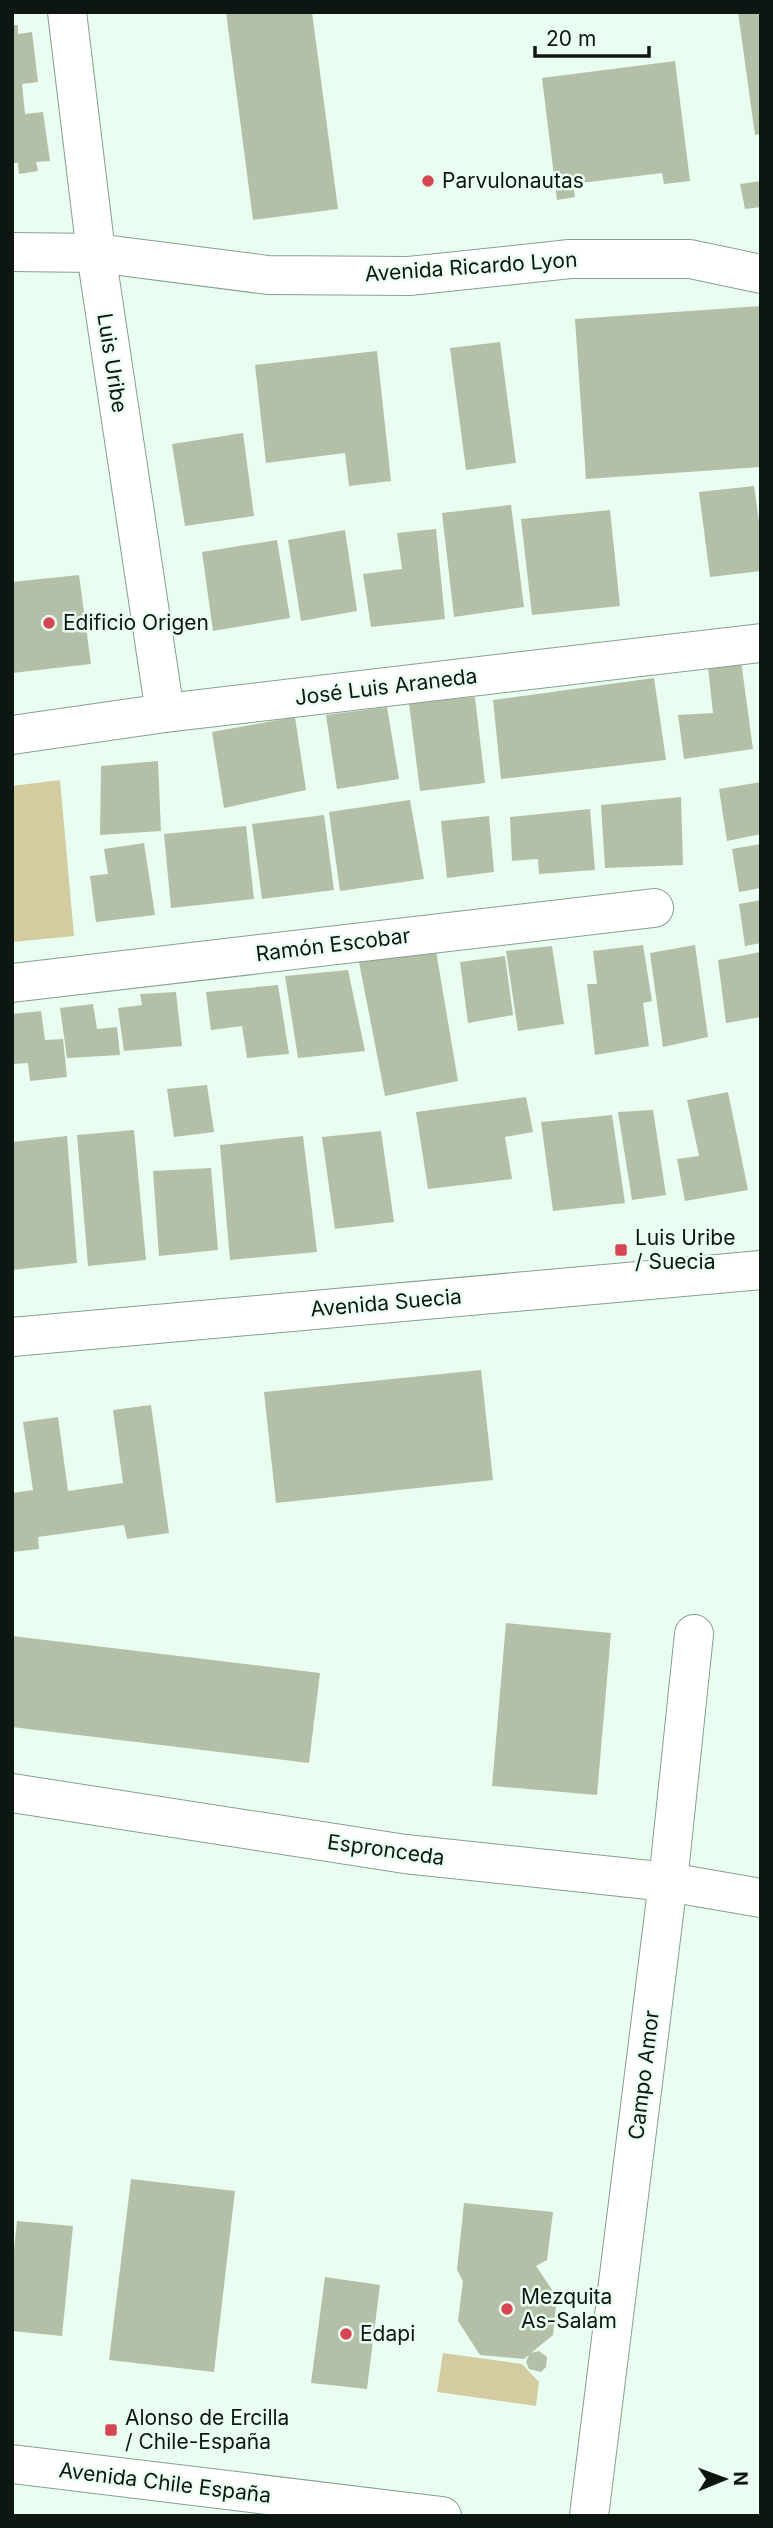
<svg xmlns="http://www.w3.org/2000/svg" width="773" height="2528" font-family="Inter,sans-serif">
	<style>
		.green { fill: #d2cca0 }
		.building { fill: #b3bfa7 }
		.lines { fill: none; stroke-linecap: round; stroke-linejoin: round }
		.minor-casing { stroke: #879f90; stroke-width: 40 }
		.major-casing { stroke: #879f90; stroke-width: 40 }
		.minor { stroke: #fff; stroke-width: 38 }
		.major { stroke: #fff; stroke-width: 38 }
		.poi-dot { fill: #d64554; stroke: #e9fef0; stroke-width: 2.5 }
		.labels { text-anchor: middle; stroke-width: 5; stroke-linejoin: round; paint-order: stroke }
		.poi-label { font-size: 21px; fill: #0d1610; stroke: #e9fef0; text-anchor: start }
		.street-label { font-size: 21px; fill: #0d1610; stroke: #e9fef0 }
	</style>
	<rect width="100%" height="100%" fill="#e9fef0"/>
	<!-- green -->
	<g class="green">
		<polygon points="60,780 74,936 12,942 12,786"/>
		<polygon points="443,2353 522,2364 539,2382 536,2406 437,2392"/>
	</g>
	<!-- building -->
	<g class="building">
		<polygon points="226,12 312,12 338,209 253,220"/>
		<polygon points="738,12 761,12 761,134 755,135"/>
		<polygon points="12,25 18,25 18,34 32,32 38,82 22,84 25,114 43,112 50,161 36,162 38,171 19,174 18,163 12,163"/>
		<polygon points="675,61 690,181 664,184 662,173 573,184 575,197 557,200 542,78"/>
		<polygon points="761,181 761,207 745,209 740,184"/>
		<polygon points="761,306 761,467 586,479 575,319"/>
		<polygon points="500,342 516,463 466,470 450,348"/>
		<polygon points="377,351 391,481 349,486 345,453 266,463 255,365"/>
		<polygon points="243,433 254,516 185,526 172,444"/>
		<polygon points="754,486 761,535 761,571 710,577 699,492"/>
		<polygon points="511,505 524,607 454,617 442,513"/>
		<polygon points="610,510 620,606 532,615 521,519"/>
		<polygon points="436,529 445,619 371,627 363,574 402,569 397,533"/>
		<polygon points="345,530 357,611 301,621 288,540"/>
		<polygon points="277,540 290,618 213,631 202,552"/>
		<polygon points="79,575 91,664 12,673 12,582"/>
		<polygon points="741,661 753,749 684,759 678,715 713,713 708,667"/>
		<polygon points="654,678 666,760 501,779 493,700"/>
		<polygon points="475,697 485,783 420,791 409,703"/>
		<polygon points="387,707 399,779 337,789 326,715"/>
		<polygon points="295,717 306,790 224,808 212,732"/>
		<polygon points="158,761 161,831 100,835 101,766"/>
		<polygon points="761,782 761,834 727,841 719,789"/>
		<polygon points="681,797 683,865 605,868 601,805"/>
		<polygon points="410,800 424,879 340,891 329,812"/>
		<polygon points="590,809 595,870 539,874 538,859 512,861 510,817"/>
		<polygon points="324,815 334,890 262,899 252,824"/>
		<polygon points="489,816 494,872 447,878 441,821"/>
		<polygon points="246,826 254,899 171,908 164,834"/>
		<polygon points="144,843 155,915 96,922 90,876 108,874 104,849"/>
		<polygon points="761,844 761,888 739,892 732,849"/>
		<polygon points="761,900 761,943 745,946 739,904"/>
		<polygon points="643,945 652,1001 643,1003 649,1046 595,1055 587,984 597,984 593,951"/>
		<polygon points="695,945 708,1037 663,1047 650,953"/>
		<polygon points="552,946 564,1024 518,1031 506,951"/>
		<polygon points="436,951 458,1081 385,1096 359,962"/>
		<polygon points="761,952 761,1017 726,1023 718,960"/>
		<polygon points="505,956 513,1015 468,1023 460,962"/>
		<polygon points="348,970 365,1051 298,1058 285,976"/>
		<polygon points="278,985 289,1054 247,1058 242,1026 211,1030 206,992"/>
		<polygon points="176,992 182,1046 124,1051 118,1008 142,1005 140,994"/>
		<polygon points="93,1004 97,1029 117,1027 120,1055 67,1058 60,1008"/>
		<polygon points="41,1011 45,1040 63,1039 67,1077 30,1081 28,1063 12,1064 12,1014"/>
		<polygon points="207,1085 214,1132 174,1137 167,1089"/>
		<polygon points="728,1092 748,1190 685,1201 677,1159 699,1156 687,1100"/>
		<polygon points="526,1097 533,1132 505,1137 512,1179 428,1189 416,1112"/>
		<polygon points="653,1110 666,1195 632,1200 618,1112"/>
		<polygon points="612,1115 625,1203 553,1211 541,1122"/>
		<polygon points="134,1130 146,1260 88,1266 77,1135"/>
		<polygon points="381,1131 394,1222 335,1229 322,1137"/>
		<polygon points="67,1136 77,1263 12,1270 12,1142"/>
		<polygon points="303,1136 317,1252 230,1260 220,1145"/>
		<polygon points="211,1168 218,1250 159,1256 153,1171"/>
		<polygon points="481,1370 493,1480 276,1503 264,1392"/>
		<polygon points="151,1405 169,1533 127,1539 124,1525 38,1537 39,1549 12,1552 12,1493 33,1490 23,1422 58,1417 68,1491 123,1483 113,1410"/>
		<polygon points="506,1623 611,1633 597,1795 492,1786"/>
		<polygon points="12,1636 320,1673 309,1763 12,1727"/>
		<polygon points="131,2179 235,2191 214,2372 109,2360"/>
		<polygon points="464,2203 553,2212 547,2260 536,2266 557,2297 553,2335 531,2353 539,2351 547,2357 546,2367 541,2372 529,2369 526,2362 529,2355 524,2359 480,2355 458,2321 463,2281 457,2270"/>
		<polygon points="17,2221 73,2226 62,2336 12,2331 12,2269"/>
		<polygon points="325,2277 380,2285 367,2389 311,2383"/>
	</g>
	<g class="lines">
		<defs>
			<g id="minor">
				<polyline points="67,12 96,253 165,713"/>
				<polyline points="12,252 96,253 268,275 409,276 570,259 690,259 761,274"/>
				<polyline points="12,735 165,713 761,643"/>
				<polyline points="12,983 654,908"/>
				<polyline points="12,1337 761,1270"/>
				<polyline points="12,1793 405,1854 668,1882 761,1898"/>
				<polyline points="589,2516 668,1882 694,1634"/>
			</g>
			<polyline id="major" points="12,2464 442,2516"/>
		</defs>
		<!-- minor casing -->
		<use href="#minor" class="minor-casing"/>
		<!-- major casing -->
		<use href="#major" class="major-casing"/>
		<!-- minor -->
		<use href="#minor" class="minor"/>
		<!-- major -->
		<use href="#major" class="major"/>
	</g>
	<!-- markers -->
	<g class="poi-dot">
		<circle cx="428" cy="181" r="7"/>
		<circle cx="49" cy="623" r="7"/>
		<rect x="614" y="1243" width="14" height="14" rx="3.5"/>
		<circle cx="507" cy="2309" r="7"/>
		<circle cx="346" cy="2334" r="7"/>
		<rect x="104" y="2423" width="14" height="14" rx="3.5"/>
	</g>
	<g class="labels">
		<!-- poi labels -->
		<g class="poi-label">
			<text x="442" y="188">Parvulonautas</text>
			<text x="63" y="630">Edificio Origen</text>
			<text x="635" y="1245">Luis Uribe<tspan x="635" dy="24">/ Suecia</tspan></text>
			<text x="521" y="2304">Mezquita<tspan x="521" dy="24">As-Salam</tspan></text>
			<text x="360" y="2341">Edapi</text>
			<text x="125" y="2425">Alonso de Ercilla<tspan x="125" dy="24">/ Chile-España</tspan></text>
		</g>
		<!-- street labels -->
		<g class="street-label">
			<text transform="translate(471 267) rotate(-4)" y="7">Avenida Ricardo Lyon</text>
			<text transform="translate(112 363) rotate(81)" y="7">Luis Uribe</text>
			<text transform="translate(386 687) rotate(-7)" y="7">José Luis Araneda</text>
			<text transform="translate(333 945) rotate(-7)" y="7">Ramón Escobar</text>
			<text transform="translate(386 1303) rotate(-5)" y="7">Avenida Suecia</text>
			<text transform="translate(386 1850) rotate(8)" y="7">Espronceda</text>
			<text transform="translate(644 2075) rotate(-83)" y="7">Campo Amor</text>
			<text transform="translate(165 2483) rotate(7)" y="7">Avenida Chile España</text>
		</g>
	</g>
	<!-- border -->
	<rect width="773" height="2528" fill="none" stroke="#0d1610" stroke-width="28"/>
	<!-- north arrow -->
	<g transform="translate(724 2479) rotate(89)" stroke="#e9fef0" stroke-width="5" paint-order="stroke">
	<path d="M0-5L12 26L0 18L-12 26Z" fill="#0d1610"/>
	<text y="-10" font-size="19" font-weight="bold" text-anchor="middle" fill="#0d1610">N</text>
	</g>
	<!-- scale -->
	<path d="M535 46v10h114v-10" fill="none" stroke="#0d1610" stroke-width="3.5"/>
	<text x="546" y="46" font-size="21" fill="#0d1610" stroke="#e9fef0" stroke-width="5" paint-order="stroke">20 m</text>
</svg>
